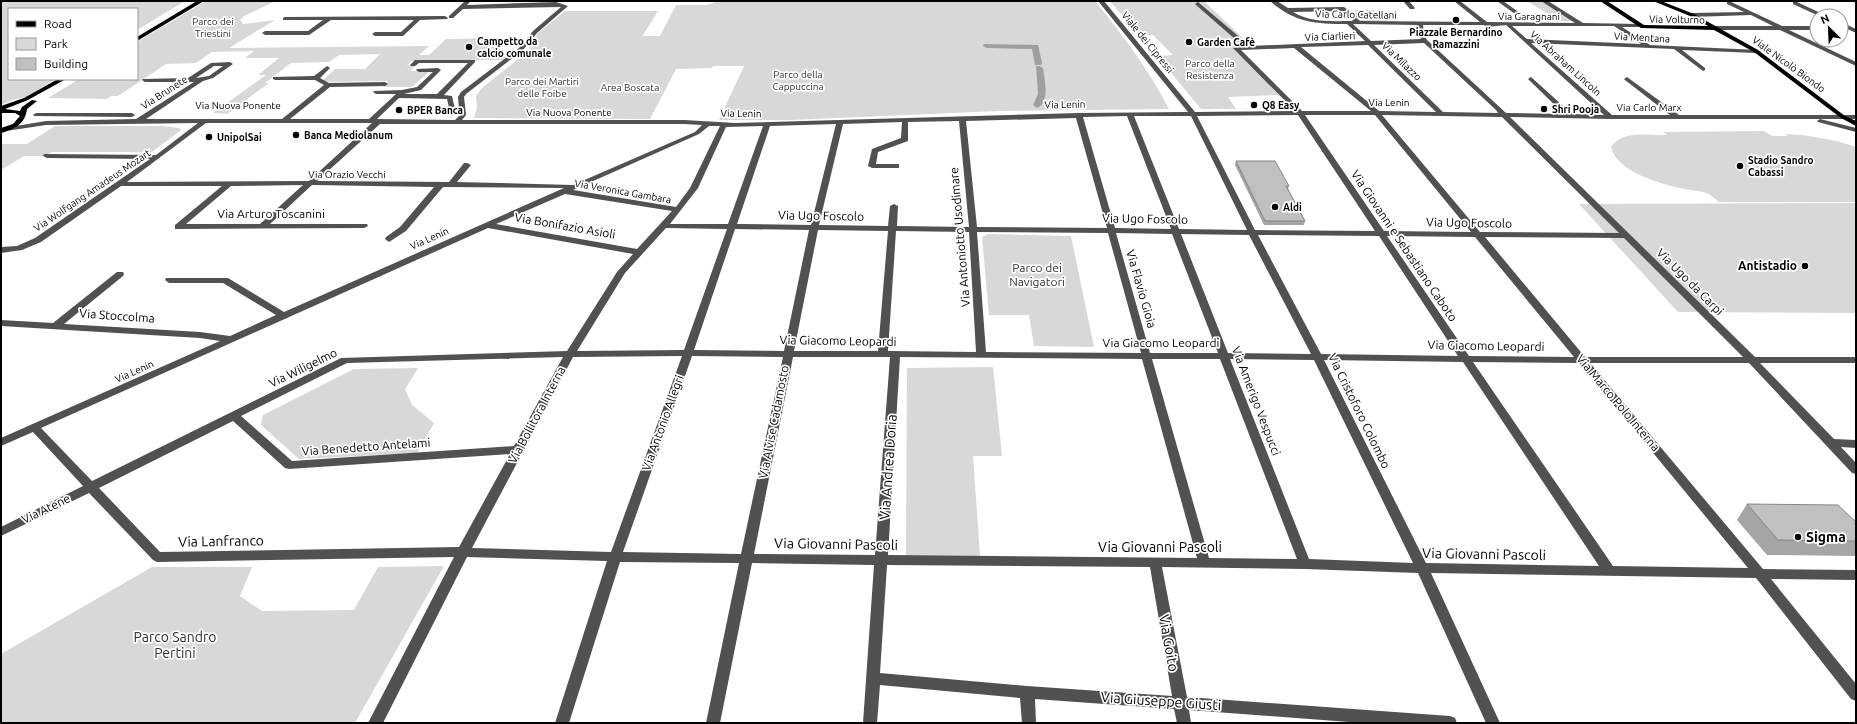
<svg xmlns="http://www.w3.org/2000/svg" width="1857" height="724" font-family="Ubuntu,sans-serif">
	<style>
		.green { fill: #d8d8d8 }
		.lines { fill: none; stroke-linecap: round; stroke-linejoin: round }
		.canal { fill: #9f9f9f; fill-rule: evenodd }
		.minor-tunnel { stroke: #d9d9d9; stroke-width: 6; stroke-dasharray: 6 3; stroke-linecap: butt }
		.minor { fill: #515151; fill-rule: evenodd }
		.major { fill: #000; fill-rule: evenodd }
		.wall { fill: #a5a5a5 }
		.building { fill: #c0c0c0; stroke: #868686 }
		.poi-dot { fill: #000; stroke: #fff; stroke-width: 1.5 }
		.labels { text-anchor: middle; stroke-width: 3.5; stroke-linejoin: round; paint-order: stroke }
		.far-street-label { font-size: 10px; fill: #000; stroke: #fff }
		.far-park-label { font-size: 10px; fill: #2f2f2f; stroke: #fff }
		.far-poi-label { font-size: 10px; font-weight: bold; fill: #000; stroke: #fff; text-anchor: start }
		.street-label { font-size: 12px; fill: #000; stroke: #fff }
		.poi-label { font-size: 12px; font-weight: bold; fill: #000; stroke: #fff; text-anchor: end }
		.park-label { font-size: 12px; fill: #2f2f2f; stroke: #fff }
		.near-street-label { font-size: 14px; fill: #000; stroke: #fff }
		.near-poi-label { font-size: 14px; font-weight: bold; fill: #000; stroke: #fff; text-anchor: start }
		.near-park-label { font-size: 14px; fill: #2f2f2f; stroke: #fff }
	</style>
	<rect width="100%" height="100%" fill="#fff"/>
	<!-- green -->
	<g class="green">
		<polygon points="1,1 185,1 137,30 137,9 9,9 9,79 56,79 26,97 13,100 1,105"/>
		<polygon points="206,1 276,1 244,16 240,20 243,24 275,20 229,48 429,46 419,55 429,55 446,39 508,38 493,55 510,55 503,60 412,61 407,65 415,66 410,71 430,71 412,87 383,87 388,81 321,82 335,69 365,69 380,54 339,55 329,62 291,63 265,83 269,83 227,114 213,113 266,75 258,75 279,58 245,58 254,51 212,52 196,63 166,64 118,96 111,96 107,99 48,98 79,79 137,79 137,42"/>
		<path d="M 720,1 L 1095,1 C 1122,34 1149,70 1169,109 L 999,111 L 790,120 L 719,120 L 744,66 L 713,66 L 712,68 L 676,69 L 650,119 L 474,118 L 477,107 L 476,96 L 482,88 L 527,52 L 533,52 L 529,48 L 537,34 L 565,11 L 658,11 L 640,40 L 643,36 L 660,36 L 676,5 L 706,5 Z"/>
		<polygon points="1110,1 1204,1 1244,39 1227,40 1279,95 1228,97 1236,109 1201,109 1157,56 1173,55 1153,35 1139,35"/>
		<polygon points="1527,1 1541,1 1573,21 1559,21"/>
		<polygon points="1354,10 1374,10 1388,21 1360,22 1354,16 1361,16"/>
		<polygon points="55,126 164,126 179,128 181,130 152,152 52,152 44,156 24,156 1,170 1,144 27,144"/>
		<path d="M 1764,131 L 1772,136 L 1788,136 L 1785,134 C 1809,135 1833,139 1856,147 L 1856,202 L 1719,202 C 1715,199 1711,195 1706,193 C 1700,190 1692,191 1685,189 C 1663,185 1616,172 1611,147 C 1623,129 1649,136 1667,135 L 1663,132 Z"/>
		<polygon points="1856,203 1856,313 1678,312 1579,204"/>
		<polygon points="988,234 1071,236 1094,347 1034,346 1029,315 989,315 982,237"/>
		<polygon points="993,367 1002,456 973,456 980,556 906,556 907,368"/>
		<polygon points="418,368 405,389 412,405 434,423 417,453 299,459 261,425 263,415 354,369"/>
		<polygon points="444,566 355,723 1,723 1,654 152,567 252,567 240,596 262,611 354,610 378,567"/>
	</g>
	<g class="lines">
		<!-- canal -->
		<g class="canal">
			<polygon points="984,44 1038,45 1042,63 1041,65 1035,65 1032,49 987,48 983,46"/>
			<path d="M 1036,66 L 1039,66 L 1043,68 C 1044,78 1051,103 1037,108 L 1033,105 L 1038,94 Z"/>
		</g>
		<!-- minor-tunnel -->
		<polyline class="minor-tunnel" points="1524,18 1530,22"/>
		<!-- minor -->
		<g class="minor">
			<path d="M 465,1 L 470,2 L 467,5 L 556,2 L 568,6 L 537,33 L 523,50 L 466,94 L 464,97 L 466,115 L 462,120 L 684,120 L 735,123 L 1079,113 L 1188,112 L 1098,1 L 1104,1 L 1195,112 L 1295,111 L 1233,48 L 1243,46 L 1196,5 L 1195,4 L 1198,2 L 1250,46 L 1365,41 L 1347,24 C 1316,24 1295,23 1270,1 L 1277,1 L 1288,8 L 1344,7 L 1352,13 L 1387,13 L 1390,15 L 1387,17 L 1355,17 L 1360,21 L 1480,22 L 1454,1 L 1460,1 L 1487,22 L 1575,23 L 1541,1 L 1548,1 L 1583,23 L 1640,24 L 1640,26 L 1638,27 L 1622,27 L 1650,45 L 1758,50 L 1758,52 L 1756,53 L 1682,50 L 1705,68 L 1705,70 L 1703,71 L 1674,49 L 1531,43 L 1612,115 L 1670,115 L 1625,80 L 1624,79 L 1627,77 L 1679,115 L 1856,115 L 1856,119 L 1820,119 L 1856,128 L 1856,132 L 1818,122 L 1817,121 L 1820,119 L 1610,119 L 1510,117 L 1755,357 L 1856,357 L 1856,363 L 1760,363 L 1834,439 L 1856,440 L 1856,448 L 1841,447 L 1856,463 L 1856,474 L 1852,473 L 1749,363 L 1590,363 L 1763,569 L 1856,570 L 1856,580 L 1771,579 L 1856,684 L 1856,701 L 1851,699 L 1756,578 L 1431,573 L 1500,723 L 1486,723 L 1418,573 L 1305,569 L 1162,567 L 1187,697 L 1450,716 L 1455,718 L 1457,723 L 1362,723 L 1189,710 L 1191,723 L 1177,723 L 1174,709 L 1035,699 L 1036,723 L 1022,723 L 1020,698 L 880,685 L 877,723 L 863,723 L 874,565 L 752,563 L 720,723 L 706,723 L 739,563 L 620,562 L 569,723 L 555,723 L 607,561 L 467,557 L 383,723 L 368,723 L 454,557 L 157,562 L 153,560 L 89,493 L 1,536 L 1,527 L 83,486 L 33,432 L 1,446 L 1,438 L 220,341 L 200,338 L 1,326 L 1,320 L 53,323 L 117,272 L 123,272 L 124,274 L 123,276 L 64,324 L 200,332 L 230,336 L 276,315 L 223,283 L 169,283 L 165,280 L 166,278 L 228,278 L 284,312 L 564,188 L 443,187 L 406,231 L 389,242 L 385,239 L 386,237 L 400,227 L 434,187 L 312,185 L 270,224 L 367,224 L 368,226 L 364,228 L 178,229 L 175,229 L 175,225 L 222,186 L 121,186 L 41,242 L 22,250 L 1,253 L 1,247 L 17,246 L 35,238 L 150,159 L 47,158 L 43,156 L 44,154 L 156,155 L 198,123 L 46,125 L 6,131 L 3,129 L 4,128 L 46,121 L 136,119 L 194,82 L 145,82 L 142,80 L 143,79 L 188,78 L 211,63 L 230,62 L 233,64 L 213,78 L 203,81 L 146,119 L 282,119 L 324,85 L 315,80 L 275,80 L 273,79 L 273,77 L 314,76 L 327,66 L 330,68 L 320,78 L 329,83 L 385,82 L 388,84 L 385,86 L 330,87 L 290,119 L 369,119 L 396,94 L 376,94 L 373,92 L 374,91 L 402,90 L 417,87 L 433,72 L 419,72 L 416,70 L 417,69 L 438,68 L 441,70 L 421,90 L 404,94 L 437,94 L 468,63 L 419,63 L 415,66 L 411,66 L 410,65 L 415,60 L 475,60 L 475,62 L 444,95 L 452,96 L 455,109 L 459,109 L 458,97 L 461,92 L 519,48 L 533,31 L 561,7 L 463,9 L 453,18 L 449,18 L 449,16 ZM 1343,11 L 1353,21 C 1332,21 1311,23 1293,12 ZM 1353,24 L 1417,25 L 1418,34 L 1421,39 L 1371,41 ZM 1423,25 L 1484,25 L 1487,27 L 1506,25 L 1604,115 L 1572,114 L 1531,77 L 1528,79 L 1529,80 L 1564,114 L 1506,113 L 1427,40 L 1424,34 ZM 1512,26 L 1614,26 L 1641,44 L 1527,39 ZM 1424,43 L 1496,110 L 1498,113 L 1443,112 L 1374,45 ZM 1368,45 L 1436,112 L 1379,111 L 1301,47 ZM 1294,48 L 1371,111 L 1302,111 L 1241,50 ZM 214,66 L 223,66 L 209,76 L 196,78 ZM 399,98 L 447,99 L 450,112 L 459,113 L 460,115 L 455,120 L 377,119 ZM 1298,115 L 1375,231 L 1255,230 L 1197,116 ZM 1305,115 L 1375,115 L 1471,232 L 1384,231 ZM 1382,115 L 1502,117 L 1619,233 L 1480,232 ZM 1127,116 L 1171,229 L 1115,228 L 1083,117 ZM 1134,116 L 1191,116 L 1247,230 L 1179,229 ZM 1076,118 L 1107,228 L 977,227 L 966,121 ZM 959,121 L 969,227 L 897,226 L 898,206 L 894,204 L 890,206 L 888,226 L 819,225 L 843,124 L 902,122 L 901,138 L 872,149 L 868,166 L 872,168 L 899,168 L 899,164 L 876,164 L 878,152 L 908,141 L 908,122 ZM 206,123 L 372,123 L 309,181 L 127,182 ZM 380,124 L 684,124 L 702,125 L 695,132 L 573,185 L 457,182 L 471,165 L 467,163 L 464,163 L 449,182 L 317,181 ZM 836,124 L 811,225 L 737,224 L 770,126 ZM 709,126 L 720,126 L 690,188 L 676,207 L 573,190 L 699,134 ZM 763,126 L 728,224 L 670,224 L 698,188 L 726,127 ZM 303,185 L 260,224 L 186,224 L 231,186 ZM 565,194 L 672,211 L 637,249 L 496,224 ZM 488,228 L 633,254 L 617,272 L 567,351 L 341,358 L 92,481 L 41,428 ZM 666,228 L 727,229 L 684,350 L 577,351 L 625,273 ZM 735,229 L 809,230 L 784,351 L 694,350 ZM 818,230 L 888,231 L 878,351 L 794,351 ZM 896,231 L 969,232 L 976,352 L 888,351 ZM 977,232 L 1108,233 L 1141,353 L 986,352 ZM 1116,233 L 1172,234 L 1218,353 L 1150,353 ZM 1181,234 L 1249,235 L 1311,354 L 1228,353 ZM 1258,235 L 1379,236 L 1458,356 L 1321,354 ZM 1387,236 L 1475,237 L 1574,357 L 1469,356 ZM 1485,237 L 1624,238 L 1743,357 L 1585,357 ZM 682,356 L 611,552 L 472,548 L 573,357 ZM 692,356 L 783,357 L 741,554 L 623,552 ZM 563,357 L 514,446 L 292,461 L 241,416 L 347,363 ZM 793,357 L 890,357 L 875,555 L 754,554 ZM 900,357 L 1142,359 L 1197,558 L 888,555 ZM 1152,359 L 1220,359 L 1297,559 L 1209,558 ZM 1230,359 L 1314,360 L 1413,563 L 1309,559 ZM 1324,360 L 1463,362 L 1599,566 L 1426,563 ZM 1473,362 L 1579,363 L 1748,568 L 1613,566 ZM 233,421 L 285,468 L 289,469 L 510,454 L 459,547 L 160,552 L 99,488 ZM 887,565 L 1150,567 L 1172,696 L 1027,686 L 880,673 Z"/>
			<polygon points="1403,1 1409,1 1415,8 1414,9 1410,9"/>
			<polygon points="1497,1 1503,1 1527,18 1522,19"/>
			<polygon points="1729,1 1782,26 1817,26 1817,30 1789,30 1856,62 1856,66 1780,30 1716,30 1713,28 1716,26 1773,26 1751,15 1692,17 1689,15 1692,13 1744,12 1727,4 1727,2"/>
			<polygon points="1793,2 1797,2 1827,16 1819,16 1793,4"/>
			<polygon points="445,16 448,18 447,19 420,20 403,36 375,36 372,34 375,32 401,32 414,20 331,20 309,35 265,35 262,33 265,31 308,31 323,20 283,20 283,18 285,17"/>
			<polygon points="1841,22 1856,29 1856,33 1841,26"/>
			<polygon points="36,113 132,113 135,115 132,117 34,116 33,115"/>
		</g>
		<!-- major -->
		<g class="major">
			<polygon points="197,1 204,1 137,41 137,37"/>
			<polygon points="1600,1 1607,1 1644,25 1708,26 1690,16 1653,1 1661,1 1694,14 1758,50 1845,116 1856,121 1856,126 1841,118 1754,52 1714,30 1641,28"/>
			<path d="M 58,79 L 66,79 L 28,100 L 5,109 L 20,111 L 22,107 L 32,100 L 37,101 L 27,109 C 25,124 15,129 1,133 L 1,128 L 13,124 L 20,116 L 15,113 L 1,113 L 1,106 L 24,98 Z"/>
		</g>
	</g>
	<!-- wall -->
	<g class="wall">
		<polygon points="1236,161 1289,186 1288,189 1305,221 1304,225 1264,225 1235,165"/>
		<polygon points="1747,504 1856,522 1856,556 1767,555 1737,520"/>
	</g>
	<!-- building -->
	<g class="building">
		<polygon points="1236,161 1275,161 1289,186 1286,186 1305,221 1265,221"/>
		<polygon points="1747,504 1838,505 1856,522 1856,541 1778,540"/>
	</g>
	<!-- markers -->
	<g class="poi-dot">
		<circle cx="1456" cy="20" r="4"/>
		<circle cx="1189" cy="42" r="4"/>
		<circle cx="469" cy="47" r="4"/>
		<circle cx="1254" cy="105" r="4"/>
		<circle cx="1544" cy="109" r="4"/>
		<circle cx="399" cy="110" r="4"/>
		<circle cx="296" cy="135" r="4"/>
		<circle cx="209" cy="137" r="4"/>
		<circle cx="1740" cy="166" r="4"/>
		<circle cx="1275" cy="207" r="4"/>
		<circle cx="1805" cy="266" r="4"/>
		<circle cx="1798" cy="537" r="4"/>
	</g>
	<g class="labels">
		<!-- far-street labels -->
		<g class="far-street-label">
			<text transform="translate(1356 14) rotate(1)" y="4">Via Carlo Catellani</text>
			<text x="1529" y="20">Via Garagnani</text>
			<text transform="translate(1677 19) rotate(1)" y="4">Via Volturno</text>
			<text transform="translate(1330 36) rotate(-2)" y="4">Via Ciarlieri</text>
			<text transform="translate(1642 37) rotate(3)" y="4">Via Mentana</text>
			<text transform="translate(1148 42) rotate(51)" y="4">Viale dei Cipressi</text>
			<text transform="translate(1402 61) rotate(44)" y="4">Via Milazzo</text>
			<text transform="translate(1566 63) rotate(42)" y="4">Via Abraham Lincoln</text>
			<text transform="translate(1789 64) rotate(36)" y="4">Viale Nicolò Biondo</text>
			<text transform="translate(164 92) rotate(-33)" y="4">Via Brunete</text>
			<text x="1389" y="106">Via Lenin</text>
			<text transform="translate(1065 104) rotate(-1)" y="4">Via Lenin</text>
			<text x="238" y="109">Via Nuova Ponente</text>
			<text x="1649" y="111">Via Carlo Marx</text>
			<text x="569" y="116">Via Nuova Ponente</text>
			<text transform="translate(741 113) rotate(1)" y="4">Via Lenin</text>
			<text x="347" y="178">Via Orazio Vecchi</text>
			<text transform="translate(92 190) rotate(-34)" y="4">Via Wolfgang Amadeus Mozart</text>
			<text transform="translate(623 191) rotate(10)" y="4">Via Veronica Gambara</text>
			<text transform="translate(429 238) rotate(-24)" y="4">Via Lenin</text>
			<text transform="translate(134 371) rotate(-24)" y="4">Via Lenin</text>
		</g>
		<!-- far-park labels -->
		<g class="far-park-label">
			<text x="213" y="25">Parco dei<tspan x="213" dy="12">Triestini</tspan></text>
			<text x="1210" y="67">Parco della<tspan x="1210" dy="12">Resistenza</tspan></text>
			<text x="798" y="78">Parco della<tspan x="798" dy="12">Cappuccina</tspan></text>
			<text x="542" y="85">Parco dei Martiri<tspan x="542" dy="12">delle Foibe</tspan></text>
			<text x="630" y="91">Area Boscata</text>
		</g>
		<!-- far-poi labels -->
		<g class="far-poi-label">
			<text x="1456" y="36" text-anchor="middle">Piazzale Bernardino<tspan x="1456" dy="12">Ramazzini</tspan></text>
			<text x="477" y="45">Campetto da<tspan x="477" dy="12">calcio comunale</tspan></text>
			<text x="1197" y="46">Garden Cafè</text>
			<text x="1262" y="109">Q8 Easy</text>
			<text x="1552" y="113">Shri Pooja</text>
			<text x="407" y="114">BPER Banca</text>
			<text x="304" y="139">Banca Mediolanum</text>
			<text x="217" y="141">UnipolSai</text>
			<text x="1748" y="164">Stadio Sandro<tspan x="1748" dy="12">Cabassi</tspan></text>
			<text x="1283" y="211">Aldi</text>
		</g>
		<!-- street labels -->
		<g class="street-label">
			<text x="271" y="218">Via Arturo Toscanini</text>
			<text transform="translate(821 216) rotate(1)" y="4">Via Ugo Foscolo</text>
			<text transform="translate(1145 219) rotate(1)" y="4">Via Ugo Foscolo</text>
			<text transform="translate(1469 223) rotate(1)" y="4">Via Ugo Foscolo</text>
			<text transform="translate(565 226) rotate(10)" y="4">Via Bonifazio Asioli</text>
			<text transform="translate(960 237) rotate(-95)" y="4">Via Antoniotto Usodimare</text>
			<text transform="translate(1404 246) rotate(56)" y="4">Via Giovanni e Sebastiano Caboto</text>
			<text transform="translate(1690 282) rotate(45)" y="4">Via Ugo da Carpi</text>
			<text transform="translate(1141 289) rotate(74)" y="4">Via Flavio Gioia</text>
			<text transform="translate(117 316) rotate(4)" y="4">Via Stoccolma</text>
			<text transform="translate(838 341) rotate(1)" y="4">Via Giacomo Leopardi</text>
			<text x="1161" y="347">Via Giacomo Leopardi</text>
			<text transform="translate(1486 346) rotate(1)" y="4">Via Giacomo Leopardi</text>
			<text transform="translate(303 368) rotate(-26)" y="4">Via Wiligelmo</text>
			<text transform="translate(1256 401) rotate(69)" y="4">Via Amerigo Vespucci</text>
			<text transform="translate(1618 403) rotate(50)" y="4">Via Marco Polo Interna</text>
			<text transform="translate(1359 411) rotate(64)" y="4">Via Cristoforo Colombo</text>
			<text transform="translate(537 415) rotate(-62)" y="4">Via Bollitora Interna</text>
			<text transform="translate(774 422) rotate(-79)" y="4">Via Alvise Cadamosto</text>
			<text transform="translate(663 423) rotate(-70)" y="4">Via Antonio Allegri</text>
			<text transform="translate(366 447) rotate(-4)" y="4">Via Benedetto Antelami</text>
			<text transform="translate(46 509) rotate(-26)" y="4">Via Atene</text>
		</g>
		<!-- poi labels -->
		<g class="poi-label">
			<text x="1797" y="270">Antistadio</text>
		</g>
		<!-- park labels -->
		<g class="park-label">
			<text x="1037" y="272">Parco dei<tspan x="1037" dy="14">Navigatori</tspan></text>
		</g>
		<!-- near-street labels -->
		<g class="near-street-label">
			<text transform="translate(888 467) rotate(-86)" y="5">Via Andrea Doria</text>
			<text transform="translate(221 541) rotate(-1)" y="5">Via Lanfranco</text>
			<text transform="translate(836 544) rotate(1)" y="5">Via Giovanni Pascoli</text>
			<text x="1160" y="552">Via Giovanni Pascoli</text>
			<text transform="translate(1484 554) rotate(1)" y="5">Via Giovanni Pascoli</text>
			<text transform="translate(1169 643) rotate(80)" y="5">Via Goito</text>
			<text transform="translate(1161 701) rotate(4)" y="5">Via Giuseppe Giusti</text>
		</g>
		<!-- near-poi labels -->
		<g class="near-poi-label">
			<text x="1806" y="542">Sigma</text>
		</g>
		<!-- near-park labels -->
		<g class="near-park-label">
			<text x="175" y="642">Parco Sandro<tspan x="175" dy="16">Pertini</tspan></text>
		</g>
	</g>
	<!-- border -->
	<rect width="1857" height="724" fill="none" stroke="#000000" stroke-width="4"/>
	<!-- legend -->
	<rect x="8" y="8" width="130" height="72" fill="#ffffff" stroke="#999999"/>
	<rect x="16" y="21" width="20" height="6" fill="#000000" stroke="#999999"/>
	<text x="44" y="28" font-size="12" fill="#000000">Road</text>
	<rect x="16" y="38" width="20" height="12" fill="#d8d8d8" stroke="#999999"/>
	<text x="44" y="48" font-size="12" fill="#000000">Park</text>
	<rect x="16" y="58" width="20" height="12" fill="#c0c0c0" stroke="#999999"/>
	<text x="44" y="68" font-size="12" fill="#000000">Building</text>
	<!-- north arrow -->
	<g transform="translate(1829 28) rotate(336)"><circle r="19" fill="#ffffff" stroke="#999999"/>
	<path d="M0-3L7 15L0 10L-7 15Z" fill="#000000"/>
	<text y="-6" font-size="11" font-weight="bold" text-anchor="middle" fill="#000000">N</text>
	</g>
</svg>
